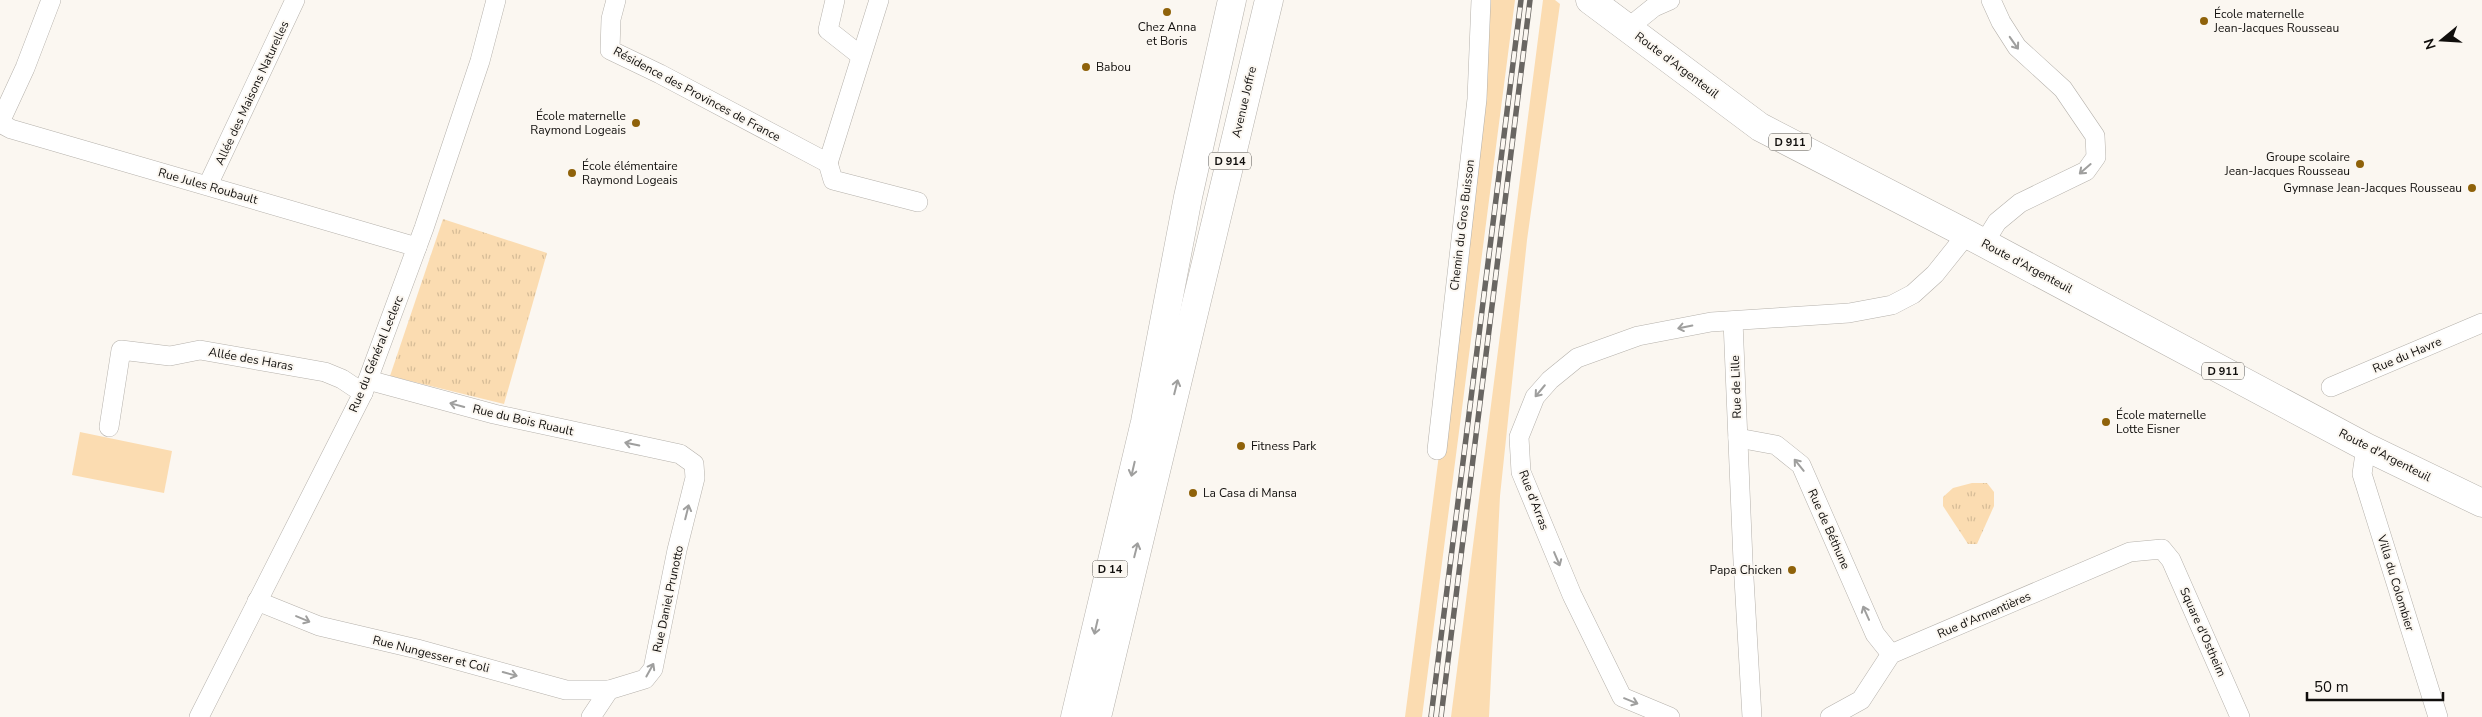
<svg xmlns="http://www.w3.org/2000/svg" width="2482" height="717" font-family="'Nunito Sans',sans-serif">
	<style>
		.grass { fill: #fbdcb1 }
		.park { fill: url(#park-tufts) }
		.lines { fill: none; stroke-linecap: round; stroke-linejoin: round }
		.minor-casing { stroke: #b5b1ab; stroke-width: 20 }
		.primary-casing { stroke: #b5b1ab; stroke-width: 29 }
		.minor { stroke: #fff; stroke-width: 19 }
		.primary { stroke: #fff; stroke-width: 28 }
		.rail-casing { stroke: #696662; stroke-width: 5.5 }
		.rail { stroke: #fbf7f1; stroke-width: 4; stroke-dasharray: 11; stroke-linecap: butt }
		.oneway { stroke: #9f9f9e }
		.poi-dot { fill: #8f620a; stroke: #fbf7f1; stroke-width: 2 }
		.labels { text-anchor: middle; stroke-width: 4; stroke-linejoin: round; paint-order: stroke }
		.shield { fill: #fbf7f1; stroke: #565451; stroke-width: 1 }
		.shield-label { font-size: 11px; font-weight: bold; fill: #100e0c }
		.poi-label { font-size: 12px; fill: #100e0c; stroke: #fbf7f1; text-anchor: start }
		.street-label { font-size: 12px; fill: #100e0c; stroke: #fbf7f1 }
	</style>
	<defs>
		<pattern id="park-tufts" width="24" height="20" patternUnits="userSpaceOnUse" patternTransform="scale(1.25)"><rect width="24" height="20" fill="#fbdcb1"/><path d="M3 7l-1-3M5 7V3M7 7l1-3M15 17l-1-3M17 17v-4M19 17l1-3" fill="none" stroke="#d6bc97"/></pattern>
	</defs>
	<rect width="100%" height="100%" fill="#fbf7f1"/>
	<!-- grass -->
	<g class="grass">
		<polygon points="1491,0 1515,0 1422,717 1405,717 1472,200"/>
		<polygon points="1543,0 1555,0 1560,4 1527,240 1500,496 1489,717 1451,717"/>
		<polygon points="80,432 172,451 164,493 72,475"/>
	</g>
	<!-- park -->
	<g class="park">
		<polygon points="443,219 547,253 504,404 390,376"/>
		<polygon points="1972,483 1987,483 1994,492 1994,506 1977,544 1968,544 1943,506 1943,497 1953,488"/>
	</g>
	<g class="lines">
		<defs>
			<g id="minor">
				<polyline points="616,0 611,19 610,50 660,74 828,163 879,0"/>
				<polyline points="835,0 828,30 861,56"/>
				<polyline points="1628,28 1654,7 1670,0"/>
				<polyline points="0,122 25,68 51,0"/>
				<polyline points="0,123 11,129 417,247"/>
				<polyline points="828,163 833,180 918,202"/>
				<polyline points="208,185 295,0"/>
				<polyline points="1984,243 1997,222 2020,203 2086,171 2096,157 2095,136 2063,89 2017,47 2001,22 1991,0"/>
				<polyline points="1733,321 1743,561 1752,717"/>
				<polyline points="368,380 494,414 680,454 694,464 695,478 677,550 653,669 645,679 609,690 591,717"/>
				<polyline points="2331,387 2482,323"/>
				<polyline points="109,427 121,350 170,356 200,350 325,372 342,379 363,393"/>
				<polyline points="1738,438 1776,445 1801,465 1875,634 1891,654"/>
				<polyline points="2366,447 2362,474 2438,717"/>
				<polyline points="1437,450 1477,99 1481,0"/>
				<polyline points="257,601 319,626 417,649 566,690 609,690"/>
				<polyline points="199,717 363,393 424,228 480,61 496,0"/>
				<polyline points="1670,717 1622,697 1572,595 1521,472 1519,437 1535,397 1550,380 1577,358 1638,336 1711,322 1849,313 1892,305 1913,294 1935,274 1967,234"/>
				<polyline points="1830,717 1861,700 1891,654 2130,552 2162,549 2171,560 2240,717"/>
			</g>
			<g id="primary">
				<polyline points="1590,0 1760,127 1967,234 2366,447 2482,503"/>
				<polyline points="1075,717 1145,422 1188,197 1232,0"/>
				<polyline points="1097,717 1269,0"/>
			</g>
		</defs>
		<!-- minor casing -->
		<use href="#minor" class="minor-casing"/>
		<!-- primary casing -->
		<use href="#primary" class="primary-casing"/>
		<!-- minor -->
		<use href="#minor" class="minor"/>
		<!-- primary -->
		<use href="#primary" class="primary"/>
		<defs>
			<g id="rail">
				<polyline points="1431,717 1521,0"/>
				<polyline points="1441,717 1530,0"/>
			</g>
		</defs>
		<!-- rail casing -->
		<use href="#rail" class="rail-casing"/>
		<!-- rail -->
		<use href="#rail" class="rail"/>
	</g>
	<!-- one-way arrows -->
	<defs><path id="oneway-shaft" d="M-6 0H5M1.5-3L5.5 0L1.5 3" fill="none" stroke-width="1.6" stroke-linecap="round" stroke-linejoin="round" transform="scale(1.25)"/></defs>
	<g class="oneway">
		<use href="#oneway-shaft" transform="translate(2014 43) rotate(55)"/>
		<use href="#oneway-shaft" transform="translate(2085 169) rotate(139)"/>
		<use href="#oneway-shaft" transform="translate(1685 327) rotate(169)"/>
		<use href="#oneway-shaft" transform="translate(1176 387) rotate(-76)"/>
		<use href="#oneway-shaft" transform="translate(1540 391) rotate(130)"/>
		<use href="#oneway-shaft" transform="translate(457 405) rotate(-165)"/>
		<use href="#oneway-shaft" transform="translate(632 444) rotate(-168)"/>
		<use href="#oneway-shaft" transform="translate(1799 465) rotate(-129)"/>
		<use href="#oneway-shaft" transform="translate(1133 469) rotate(103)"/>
		<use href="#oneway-shaft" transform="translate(687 512) rotate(-76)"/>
		<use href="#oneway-shaft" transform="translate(1136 550) rotate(-76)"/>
		<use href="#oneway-shaft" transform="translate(1557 559) rotate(67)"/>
		<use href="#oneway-shaft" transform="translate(1866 613) rotate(-114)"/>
		<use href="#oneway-shaft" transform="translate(303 619) rotate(23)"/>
		<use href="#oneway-shaft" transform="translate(1096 627) rotate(103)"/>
		<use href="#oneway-shaft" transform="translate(650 670) rotate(-61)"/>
		<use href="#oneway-shaft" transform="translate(510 674) rotate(15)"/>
		<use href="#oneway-shaft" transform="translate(1631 701) rotate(22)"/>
	</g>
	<!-- markers -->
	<g class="poi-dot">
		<circle cx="1167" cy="12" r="5"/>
		<circle cx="2204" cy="21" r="5"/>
		<circle cx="1086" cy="67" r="5"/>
		<circle cx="636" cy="123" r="5"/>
		<circle cx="2360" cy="164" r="5"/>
		<circle cx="572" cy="173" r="5"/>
		<circle cx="2472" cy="188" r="5"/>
		<circle cx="2106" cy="422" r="5"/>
		<circle cx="1241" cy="446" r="5"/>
		<circle cx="1193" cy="493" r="5"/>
		<circle cx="1792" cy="570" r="5"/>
	</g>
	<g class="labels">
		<!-- shield labels -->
		<g class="shield">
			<rect x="1769" y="133.5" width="42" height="17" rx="4"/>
			<rect x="1209" y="152.5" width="42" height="17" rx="4"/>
			<rect x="2202" y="362.5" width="42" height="17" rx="4"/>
			<rect x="1092.5" y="560.5" width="35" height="17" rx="4"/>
		</g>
		<g class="shield-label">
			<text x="1790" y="146">D 911</text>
			<text x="1230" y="165">D 914</text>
			<text x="2223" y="375">D 911</text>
			<text x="1110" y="573">D 14</text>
		</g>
		<!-- poi labels -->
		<g class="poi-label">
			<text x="2214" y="18">École maternelle<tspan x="2214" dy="14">Jean-Jacques Rousseau</tspan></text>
			<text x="1167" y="31" text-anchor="middle">Chez Anna<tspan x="1167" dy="14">et Boris</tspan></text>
			<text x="1096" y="71">Babou</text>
			<text x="626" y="120" text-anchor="end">École maternelle<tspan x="626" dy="14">Raymond Logeais</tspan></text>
			<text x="2350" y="161" text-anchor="end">Groupe scolaire<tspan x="2350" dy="14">Jean-Jacques Rousseau</tspan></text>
			<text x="582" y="170">École élémentaire<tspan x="582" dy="14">Raymond Logeais</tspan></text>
			<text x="2462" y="192" text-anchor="end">Gymnase Jean-Jacques Rousseau</text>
			<text x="2116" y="419">École maternelle<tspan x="2116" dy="14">Lotte Eisner</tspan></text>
			<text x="1251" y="450">Fitness Park</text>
			<text x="1203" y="497">La Casa di Mansa</text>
			<text x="1782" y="574" text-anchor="end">Papa Chicken</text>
		</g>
		<!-- street labels -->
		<g class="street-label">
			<text transform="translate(1677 65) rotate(37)" y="4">Route d'Argenteuil</text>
			<text transform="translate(252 93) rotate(-65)" y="4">Allée des Maisons Naturelles</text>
			<text transform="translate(697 94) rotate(28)" y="4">Résidence des Provinces de France</text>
			<text transform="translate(1244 102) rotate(-77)" y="4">Avenue Joffre</text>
			<text transform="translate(208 186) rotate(16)" y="4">Rue Jules Roubault</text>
			<text transform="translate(1462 225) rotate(-83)" y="4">Chemin du Gros Buisson</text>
			<text transform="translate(2027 266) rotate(28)" y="4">Route d'Argenteuil</text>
			<text transform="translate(376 354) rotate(-68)" y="4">Rue du Général Leclerc</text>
			<text transform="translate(2407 355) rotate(-23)" y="4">Rue du Havre</text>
			<text transform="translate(251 359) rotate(10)" y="4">Allée des Haras</text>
			<text transform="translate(1736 387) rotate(-92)" y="4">Rue de Lille</text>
			<text transform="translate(523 420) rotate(13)" y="4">Rue du Bois Ruault</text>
			<text transform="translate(2385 455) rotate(27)" y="4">Route d'Argenteuil</text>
			<text transform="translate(1534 500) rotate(69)" y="4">Rue d'Arras</text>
			<text transform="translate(1829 529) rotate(66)" y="4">Rue de Béthune</text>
			<text transform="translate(2396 583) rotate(73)" y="4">Villa du Colombier</text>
			<text transform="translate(668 599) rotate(-78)" y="4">Rue Daniel Prunotto</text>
			<text transform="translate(1984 615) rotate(-23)" y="4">Rue d'Armentières</text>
			<text transform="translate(2203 632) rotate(66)" y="4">Square d'Ostheim</text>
			<text transform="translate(431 654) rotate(14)" y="4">Rue Nungesser et Coli</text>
		</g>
	</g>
	<!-- north arrow -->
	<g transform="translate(2442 40) rotate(252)" stroke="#fbf7f1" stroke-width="4" paint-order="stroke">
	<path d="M0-4L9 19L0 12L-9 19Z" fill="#100e0c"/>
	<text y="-8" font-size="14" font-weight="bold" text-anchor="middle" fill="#100e0c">N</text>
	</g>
	<!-- scale -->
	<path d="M2307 692v8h136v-8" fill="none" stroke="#100e0c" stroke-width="2.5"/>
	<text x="2314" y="692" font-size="15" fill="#100e0c" stroke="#fbf7f1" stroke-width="4" paint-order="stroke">50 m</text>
</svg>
